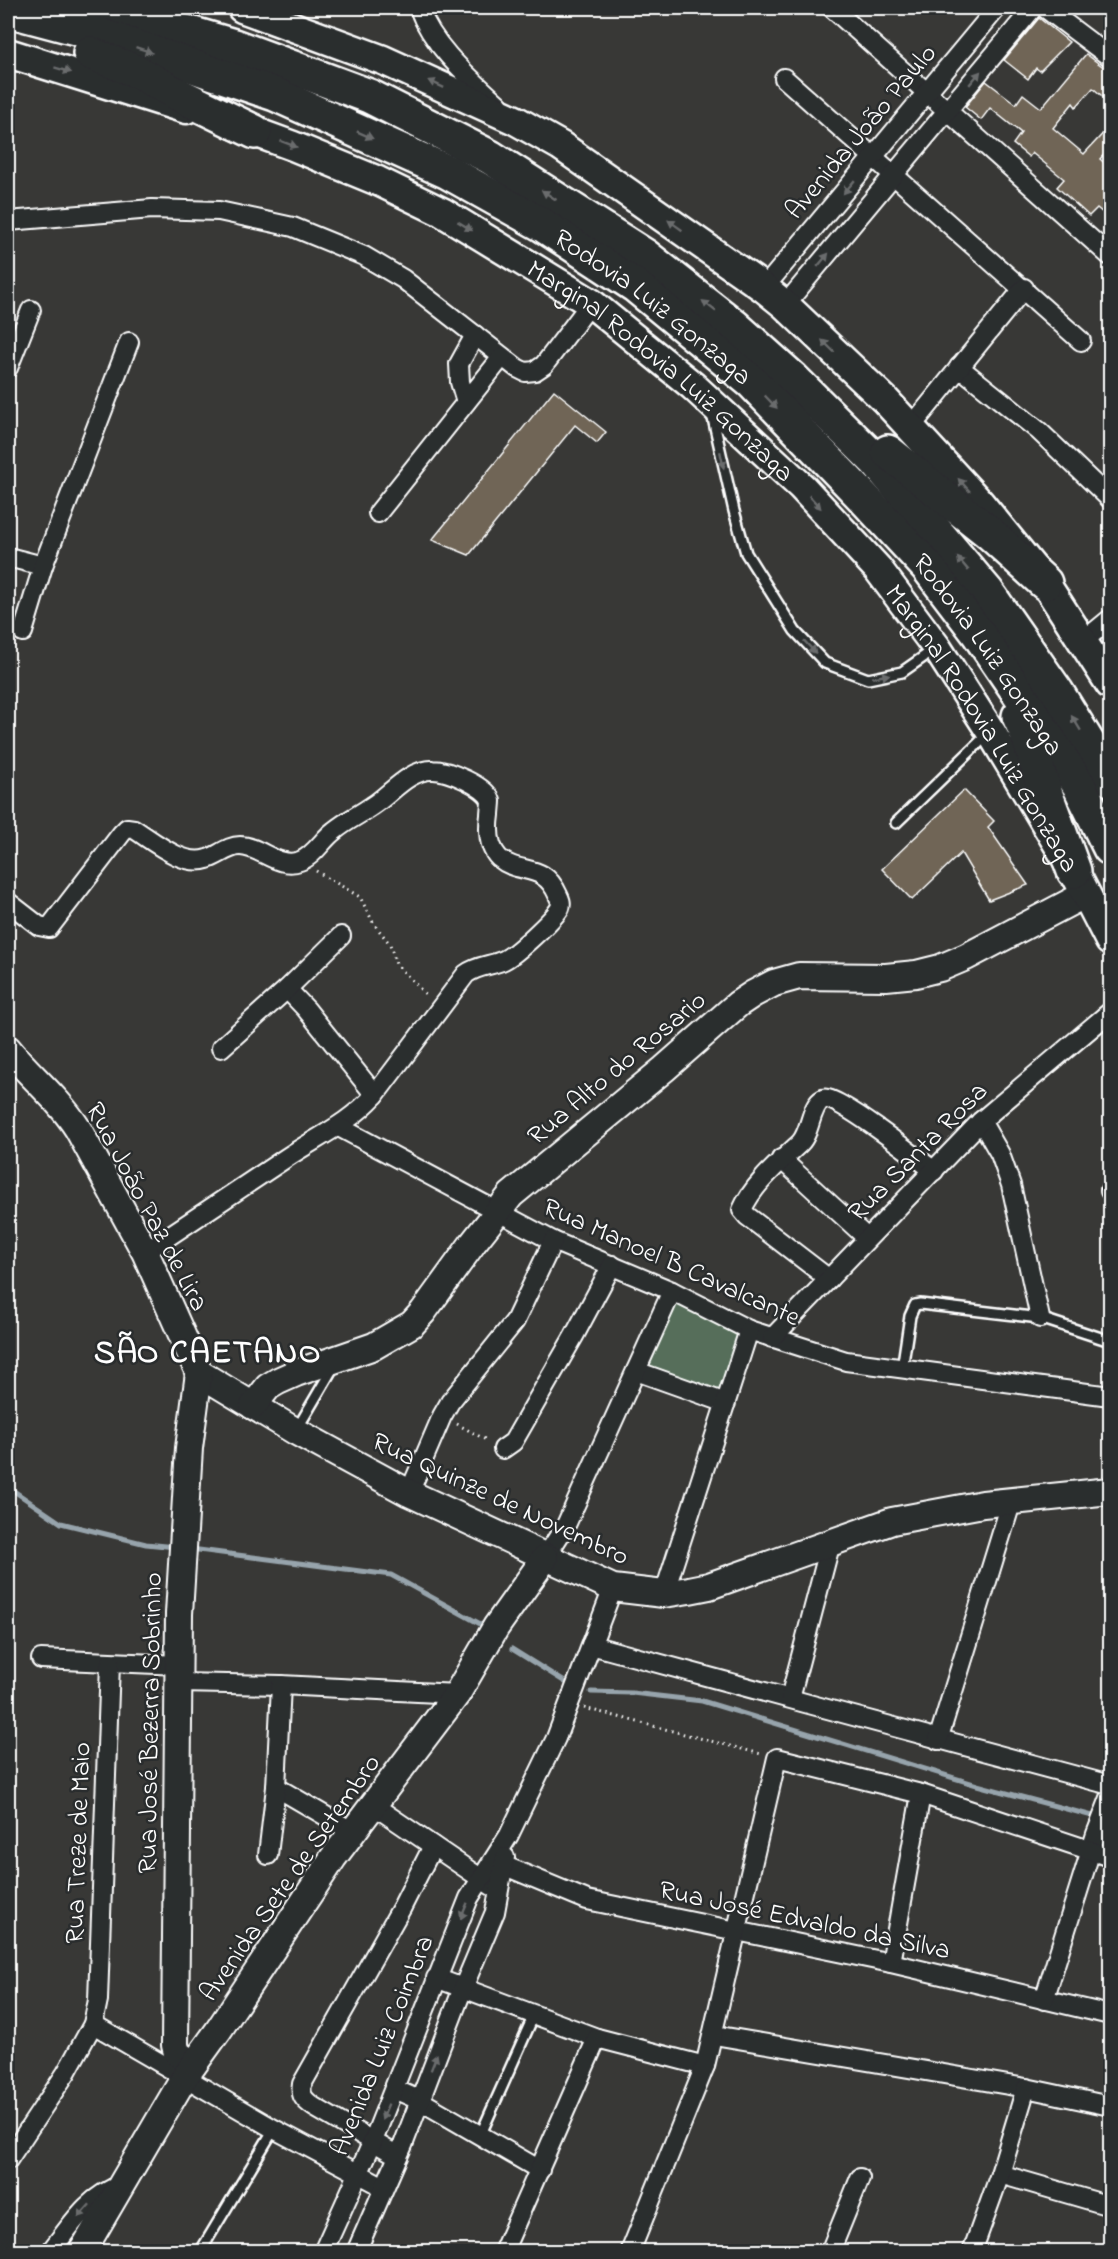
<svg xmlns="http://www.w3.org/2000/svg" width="1118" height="2259" font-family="'Indie Flower',sans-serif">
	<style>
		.green { fill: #566e5a; stroke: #aab6ac; stroke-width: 1.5 }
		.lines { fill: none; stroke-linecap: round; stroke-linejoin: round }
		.stream { stroke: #97a4ac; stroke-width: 5 }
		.building { fill: #6f6556; stroke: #fff; stroke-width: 1.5 }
		.lane-casing { stroke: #fff; stroke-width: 14 }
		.street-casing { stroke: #fff; stroke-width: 22 }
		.secondary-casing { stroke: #fff; stroke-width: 30 }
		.primary-casing { stroke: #fff; stroke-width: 33 }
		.highway-casing { stroke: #fff; stroke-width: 38 }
		.path { stroke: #fff; stroke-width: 3; stroke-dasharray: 1.5 4.5; stroke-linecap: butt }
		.lane { stroke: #2a2d2e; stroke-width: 9 }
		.street { stroke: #2a2d2e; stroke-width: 18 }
		.secondary { stroke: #2a2d2e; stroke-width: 26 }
		.primary { stroke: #2a2d2e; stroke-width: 28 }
		.highway { stroke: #2a2d2e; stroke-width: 33 }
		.oneway { fill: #6a6c6d }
		.labels { text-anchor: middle; stroke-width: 5; stroke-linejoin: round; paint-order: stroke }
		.street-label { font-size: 27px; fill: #fff; stroke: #2a2d2e }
		.district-label { font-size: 33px; font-weight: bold; letter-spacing: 1.5px; fill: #fff; stroke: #2a2d2e }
	</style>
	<rect width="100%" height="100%" fill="#383836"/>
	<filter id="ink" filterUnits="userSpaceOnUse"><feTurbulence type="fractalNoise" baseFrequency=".0167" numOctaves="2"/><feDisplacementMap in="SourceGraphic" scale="12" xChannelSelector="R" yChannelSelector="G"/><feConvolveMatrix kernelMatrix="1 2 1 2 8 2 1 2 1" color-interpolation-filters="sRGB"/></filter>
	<g filter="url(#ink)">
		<!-- green -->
		<polygon class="green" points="673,1297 744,1330 724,1394 641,1367"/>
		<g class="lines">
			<!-- stream -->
			<g class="stream">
				<polyline points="8,1487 61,1523 146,1544 176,1547"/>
				<polyline points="191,1549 391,1575 484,1626"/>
				<polyline points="512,1649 565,1682"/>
				<polyline points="591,1692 632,1693 702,1701 977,1785 1100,1818"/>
			</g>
		</g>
		<!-- building -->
		<g class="building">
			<polygon points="1039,18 1069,42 1040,71 1036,68 1028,79 1004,60"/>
			<polygon points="1086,54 1110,72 1110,103 1093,88 1076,107 1073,103 1053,128 1084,154 1110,126 1110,148 1100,159 1110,168 1110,219 1097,208 1089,216 1057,187 1064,179 1032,153 1029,157 1013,144 1021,133 990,108 981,120 965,107 986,81 1016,104 1023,94 1041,108"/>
			<polygon points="554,390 606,432 597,443 575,425 469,555 432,540"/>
			<polygon points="964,790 994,821 988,827 1028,885 989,900 961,853 912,900 882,869"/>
		</g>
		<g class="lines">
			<defs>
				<g id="lane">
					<polyline points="712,414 734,511 746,553 795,631 825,663 868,679 902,672 935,649"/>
					<polyline points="896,823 987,735"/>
					<polyline points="902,1369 910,1316 915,1305 920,1304 1040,1318 1110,1341"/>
					<polyline points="297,1429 334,1366"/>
					<polyline points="480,2136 534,2015"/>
					<polyline points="200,2252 274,2129"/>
				</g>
				<g id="street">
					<path d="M 419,8 C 432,46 470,78 499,105"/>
					<polyline points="832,8 1110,256"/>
					<polyline points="1045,8 1110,57"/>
					<polyline points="784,78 1081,341"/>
					<polyline points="8,221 152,209 219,211 293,227 364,256 403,279 517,368 525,372 535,371 544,365 591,303"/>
					<polyline points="764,288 997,8"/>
					<polyline points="785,305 1033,8"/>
					<polyline points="959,367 1039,431 1110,499"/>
					<polyline points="8,368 31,310"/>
					<polyline points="466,402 460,382 459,364 475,335"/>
					<polyline points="911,427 1024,288"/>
					<polyline points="378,513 502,357"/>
					<polyline points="8,557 43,566"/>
					<polyline points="23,632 43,566 129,342"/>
					<polyline points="1082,642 1110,619"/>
					<path d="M 8,902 L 39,926 L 49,928 L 122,833 L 127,828 L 134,829 C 153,841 183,867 207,859 C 218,856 228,846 240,846 C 260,846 278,869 300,861 C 314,856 323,839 334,831 C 346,821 359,815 372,806 C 390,795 409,769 433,770 C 447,770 487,786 491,801 C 491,805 490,811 490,815 C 488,829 488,847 499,858 C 520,876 543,861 558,895 C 560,899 562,903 560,908 C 554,919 515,955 504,960 C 491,966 478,965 466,974 L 375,1095 C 347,1125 319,1136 286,1158 C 239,1189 192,1221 145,1252"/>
					<polyline points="287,989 306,1009 375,1095"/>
					<polyline points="221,1048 287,989 341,936"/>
					<polyline points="981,1121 1000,1154 1011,1185 1040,1318"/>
					<polyline points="339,1127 553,1241 672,1291 749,1330 846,1361 1110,1396"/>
					<polyline points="781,1159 867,1238"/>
					<polyline points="1110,1190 1110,1191"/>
					<path d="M 829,1279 L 747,1216 L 742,1210 C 753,1184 780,1162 800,1143 C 811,1132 810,1106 823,1099 C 833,1092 920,1160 934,1171"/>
					<polyline points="772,1338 981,1121 1110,1012"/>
					<polyline points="636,1371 726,1403"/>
					<polyline points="503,1449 513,1442 574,1336 612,1265"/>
					<polyline points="409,1493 442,1416 450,1402 515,1321 553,1241"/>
					<polyline points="545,1558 566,1525 672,1291"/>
					<polyline points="664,1594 749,1330"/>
					<path d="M 591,1645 C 764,1691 937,1740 1110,1785"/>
					<polyline points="41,1659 179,1665"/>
					<polyline points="179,1683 281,1685 457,1694"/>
					<polyline points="790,1698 831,1542"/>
					<polyline points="938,1740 1012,1500"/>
					<polyline points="276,1787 353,1832"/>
					<polyline points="373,1805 492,1886"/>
					<polyline points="268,1855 276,1787 281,1685"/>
					<polyline points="493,1861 587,1900 891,1963 1110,2015"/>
					<polyline points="891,1963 921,1794"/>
					<polyline points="436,1978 597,2038 705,2066"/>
					<polyline points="1044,2000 1096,1834 1110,1798"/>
					<polyline points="93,2024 274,2129 384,2187"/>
					<polyline points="714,2035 1026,2088 1110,2106"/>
					<polyline points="394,2089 419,2100 540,2170"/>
					<path d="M 398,2156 L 314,2107 C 304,2100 300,2096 302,2084 L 402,1907 L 433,1846"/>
					<polyline points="8,2160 66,2073 93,2024 98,2000 110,1663"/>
					<polyline points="1000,2174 1110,2206"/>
					<path d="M 50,2252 C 70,2227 88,2196 119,2186 L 123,2188"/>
					<polyline points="323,2252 373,2141 469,1898 509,1835 556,1738 613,1588"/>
					<polyline points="356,2252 403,2145 463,1988 495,1912 505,1857"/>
					<polyline points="503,2252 597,2038"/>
					<polyline points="630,2252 705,2066 777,1758 921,1794 1110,1857"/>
					<polyline points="830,2252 860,2178"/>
					<polyline points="972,2252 1000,2174 1026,2088"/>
				</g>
				<g id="secondary">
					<path d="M 8,1049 C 31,1077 58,1098 78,1129 L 145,1252 L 199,1373"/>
					<polyline points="199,1373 295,1431 409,1493 613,1588 664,1594 689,1590 709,1586 892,1521 983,1504 1110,1491"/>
					<polyline points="253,1406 268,1387 278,1381 296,1373 374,1346 412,1324 423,1312 473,1243 511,1195 664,1069 738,1004 753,994 774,983 799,976 886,977 916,974 940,968 966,957 1086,894"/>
					<polyline points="193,2065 177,2053 175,2045 179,1614 189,1448 199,1373"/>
					<polyline points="82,2252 184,2078 218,2031 333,1858 457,1694 496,1627 545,1558"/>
				</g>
				<g id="primary">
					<polyline points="242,8 383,60 515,120 561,146 764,288 785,305 885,400 980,503 1045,583 1110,684"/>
					<polyline points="8,53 186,109"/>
					<path id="s1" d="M 233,124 L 293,146 L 378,181 L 442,212 L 591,303 L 693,386 L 802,487 L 878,569 L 937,648 L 991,732 L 1074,871 L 1110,941"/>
				</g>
				<g id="highway">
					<polyline points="105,8 234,46 369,96 490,157 645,256 734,326 793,379 876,461 987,592 1056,691 1110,779"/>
					<path id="s2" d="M 8,10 L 102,35 L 275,94 L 448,172 L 543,225 L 636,286 L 752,382 L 863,497 L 927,566 L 978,633 L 1021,696 L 1079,785 L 1110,848"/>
					<polyline points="90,53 138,72 177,94 255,132"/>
					<polyline points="888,452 990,533 1045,583"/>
					<polyline points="1019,716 1027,734 1046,795 1074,871"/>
				</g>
			</defs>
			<!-- lane casing -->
			<use href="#lane" class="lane-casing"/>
			<!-- street casing -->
			<use href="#street" class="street-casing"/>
			<!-- secondary casing -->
			<use href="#secondary" class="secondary-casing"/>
			<!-- primary casing -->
			<use href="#primary" class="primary-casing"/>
			<!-- highway casing -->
			<use href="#highway" class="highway-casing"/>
			<!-- path -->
			<g class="path">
				<polyline points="316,871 360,897 374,924 390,944 396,964 428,997"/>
				<polyline points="457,1424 488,1441"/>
				<polyline points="584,1708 761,1754"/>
			</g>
			<!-- lane -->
			<use href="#lane" class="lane"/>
			<!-- street -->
			<use href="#street" class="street"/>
			<!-- secondary -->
			<use href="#secondary" class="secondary"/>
			<!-- primary -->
			<use href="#primary" class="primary"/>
			<!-- highway -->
			<use href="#highway" class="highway"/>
		</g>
		<!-- one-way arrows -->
		<defs><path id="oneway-solid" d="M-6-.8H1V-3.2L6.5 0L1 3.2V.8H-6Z" transform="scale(1.5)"/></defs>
		<g class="oneway">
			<use href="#oneway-solid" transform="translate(144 50) rotate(19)"/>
			<use href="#oneway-solid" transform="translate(63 70) rotate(17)"/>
			<use href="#oneway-solid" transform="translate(975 78) rotate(-50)"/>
			<use href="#oneway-solid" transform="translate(436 84) rotate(-155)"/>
			<use href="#oneway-solid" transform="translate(365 135) rotate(24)"/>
			<use href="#oneway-solid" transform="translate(289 144) rotate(21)"/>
			<use href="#oneway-solid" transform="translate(849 187) rotate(130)"/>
			<use href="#oneway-solid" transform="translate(549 195) rotate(-147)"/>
			<use href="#oneway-solid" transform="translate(675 225) rotate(-145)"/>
			<use href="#oneway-solid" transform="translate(465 226) rotate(32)"/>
			<use href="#oneway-solid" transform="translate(823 260) rotate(-50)"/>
			<use href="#oneway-solid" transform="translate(709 306) rotate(-142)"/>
			<use href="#oneway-solid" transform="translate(828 346) rotate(-136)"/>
			<use href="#oneway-solid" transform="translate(771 402) rotate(46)"/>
			<use href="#oneway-solid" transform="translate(722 460) rotate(78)"/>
			<use href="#oneway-solid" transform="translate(964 485) rotate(-132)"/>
			<use href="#oneway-solid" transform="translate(815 502) rotate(47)"/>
			<use href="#oneway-solid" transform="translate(963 564) rotate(-130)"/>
			<use href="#oneway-solid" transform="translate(810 647) rotate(47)"/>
			<use href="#oneway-solid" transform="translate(881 676) rotate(-11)"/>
			<use href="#oneway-solid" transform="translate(1076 723) rotate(-122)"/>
			<use href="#oneway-solid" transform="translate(464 1911) rotate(113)"/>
			<use href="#oneway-solid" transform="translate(434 2062) rotate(-69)"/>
			<use href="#oneway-solid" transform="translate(385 2112) rotate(112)"/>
			<use href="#oneway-solid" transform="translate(84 2211) rotate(132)"/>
		</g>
	</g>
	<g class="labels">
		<!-- street labels -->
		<g class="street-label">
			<text transform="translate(860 131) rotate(-50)" y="9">Avenida João Paulo</text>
			<text dy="9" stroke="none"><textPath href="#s2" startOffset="716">Rodovia Luiz Gonzaga</textPath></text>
			<text dy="9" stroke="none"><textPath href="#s1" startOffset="498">Marginal Rodovia Luiz Gonzaga</textPath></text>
			<text dy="9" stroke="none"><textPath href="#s2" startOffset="1202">Rodovia Luiz Gonzaga</textPath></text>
			<text dy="9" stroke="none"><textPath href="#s1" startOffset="984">Marginal Rodovia Luiz Gonzaga</textPath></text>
			<text transform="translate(616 1067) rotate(-40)" y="9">Rua Alto do Rosario</text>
			<text transform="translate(917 1151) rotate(-45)" y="9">Rua Santa Rosa</text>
			<text transform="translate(148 1206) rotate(62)" y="9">Rua João Paz de Lira</text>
			<text transform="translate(672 1261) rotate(24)" y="9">Rua Manoel B Cavalcante</text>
			<text transform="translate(501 1498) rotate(25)" y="9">Rua Quinze de Novembro</text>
			<text transform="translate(149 1723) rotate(-89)" y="9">Rua José Bezerra Sobrinho</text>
			<text transform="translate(77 1843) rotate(-88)" y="9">Rua Treze de Maio</text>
			<text transform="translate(289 1877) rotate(-55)" y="9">Avenida Sete de Setembro</text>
			<text transform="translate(805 1919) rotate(12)" y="9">Rua José Edvaldo da Silva</text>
			<text transform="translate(381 2045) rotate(-68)" y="9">Avenida Luiz Coimbra</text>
		</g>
		<!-- district labels -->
		<g class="district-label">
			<text x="208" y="1362">SÃO CAETANO</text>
		</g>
	</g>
	<!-- margin -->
	<rect width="1118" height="2259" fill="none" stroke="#2a2d2e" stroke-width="30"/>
	<rect x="15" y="15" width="1088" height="2229" fill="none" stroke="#fff" stroke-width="2" filter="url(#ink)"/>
</svg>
